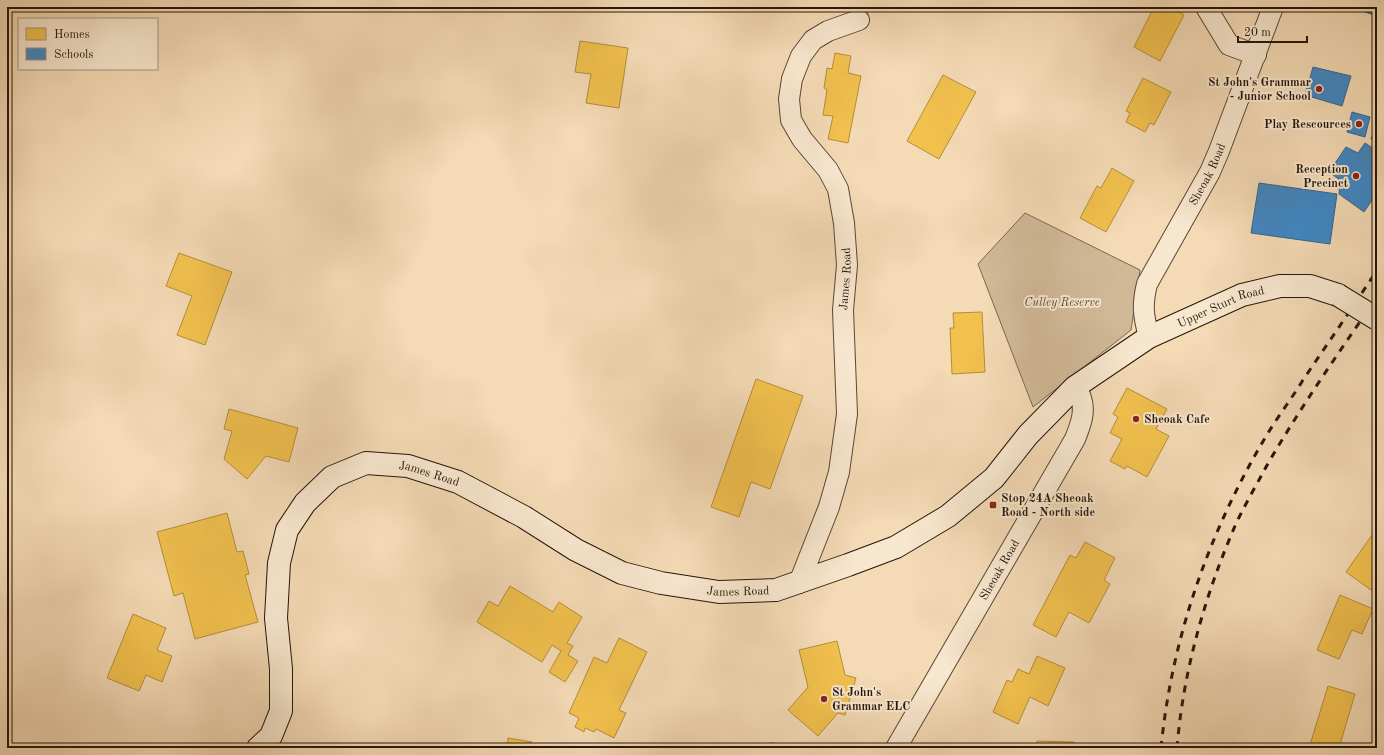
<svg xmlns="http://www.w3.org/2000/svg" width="1384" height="755" font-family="'Old Standard TT',serif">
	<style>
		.green { fill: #d1b998; stroke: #7b6850 }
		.homes { fill: #f2c14e; stroke: #b48e39 }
		.schools { fill: #3f88c5; stroke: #37668d }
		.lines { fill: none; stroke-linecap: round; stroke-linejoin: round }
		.street-casing { stroke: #594734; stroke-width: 22 }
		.secondary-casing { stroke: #251609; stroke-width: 24 }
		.street { stroke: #f8e7cf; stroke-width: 20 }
		.secondary { stroke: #f8e7cf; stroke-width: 22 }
		.rail { stroke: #251609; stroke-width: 3; stroke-dasharray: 7 7; stroke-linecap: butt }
		.secondary-bridge-casing { stroke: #251609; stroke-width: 24; stroke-linecap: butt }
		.secondary-bridge { stroke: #f8e7cf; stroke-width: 22 }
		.poi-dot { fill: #8f2418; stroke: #f8e7cf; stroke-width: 1.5 }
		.labels { text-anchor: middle; stroke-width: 4; stroke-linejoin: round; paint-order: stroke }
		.poi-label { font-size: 12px; font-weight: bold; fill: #251609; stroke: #f8e7cf; text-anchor: end }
		.street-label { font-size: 12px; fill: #251609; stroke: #f8e7cf }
		.park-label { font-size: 12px; font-style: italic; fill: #594734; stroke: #f8e7cf }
	</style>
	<rect width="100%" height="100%" fill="#f4dab5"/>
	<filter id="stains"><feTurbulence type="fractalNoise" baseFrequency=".005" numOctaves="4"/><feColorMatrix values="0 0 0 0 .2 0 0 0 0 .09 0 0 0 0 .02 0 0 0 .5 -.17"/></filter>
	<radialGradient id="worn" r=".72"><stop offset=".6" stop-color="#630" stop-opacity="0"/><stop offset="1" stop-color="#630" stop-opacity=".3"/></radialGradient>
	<!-- green -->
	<polygon class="green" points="1025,213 1140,270 1131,330 1033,407 978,264"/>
	<!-- homes -->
	<g class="homes">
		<polygon points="1154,7 1170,7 1184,15 1160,61 1134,47"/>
		<polygon points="580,41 628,48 619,108 586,103 591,74 575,72"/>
		<polygon points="835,53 851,56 848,73 861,76 848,143 828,139 833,116 823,115 827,90 824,88 827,68 832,69"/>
		<polygon points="943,75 976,92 939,159 907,141"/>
		<polygon points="1143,78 1171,92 1154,125 1150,123 1145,132 1126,122 1130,113 1126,111"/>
		<polygon points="1112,168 1134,181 1106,232 1080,218 1097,186 1101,188"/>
		<polygon points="179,253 232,272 205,345 177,335 192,296 166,286"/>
		<polygon points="982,312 985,372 952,374 950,328 954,328 953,313"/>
		<polygon points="756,379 803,396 770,489 751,482 739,517 711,507"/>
		<polygon points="1127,388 1167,409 1156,429 1169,436 1147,477 1127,466 1125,469 1110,461 1122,439 1110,433 1118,417 1113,414"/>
		<polygon points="229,409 298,428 289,462 266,456 247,479 224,459 232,431 224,429"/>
		<polygon points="227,513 237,552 243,551 249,574 245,575 258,622 195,639 183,593 174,596 157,532"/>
		<polygon points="1377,528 1377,582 1371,590 1346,572"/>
		<polygon points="1085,542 1115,558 1104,580 1110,584 1089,623 1069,612 1056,637 1033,625 1070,555 1076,558"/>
		<polygon points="510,586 553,612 559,602 582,617 567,643 573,646 568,655 578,661 565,682 549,672 561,651 552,645 542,662 477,622 489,601 498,606"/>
		<polygon points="1340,595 1373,609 1362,634 1352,630 1339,659 1317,650"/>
		<polygon points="133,614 166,628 157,650 172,656 162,682 146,675 139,691 107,678"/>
		<polygon points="619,638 647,652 619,710 626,713 614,738 596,729 594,732 585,728 584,732 575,727 579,718 569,713 594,657 607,663"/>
		<polygon points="837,641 845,675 856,678 845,715 838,713 818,736 788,710 808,687 799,650"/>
		<polygon points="1037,656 1065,668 1048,706 1030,697 1018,724 993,712 1007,680 1012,682 1018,669 1029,674"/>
		<polygon points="1328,686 1355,694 1339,748 1309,748"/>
		<polygon points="508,738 532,742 531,748 507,748"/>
		<polygon points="1037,741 1074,742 1074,748 1037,748"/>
		<polygon points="772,742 782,748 768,748"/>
		<polygon points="485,746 499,748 484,748"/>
	</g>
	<!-- schools -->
	<g class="schools">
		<polygon points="1363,7 1377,7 1377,16 1362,11"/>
		<polygon points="1313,67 1351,76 1342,106 1305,95"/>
		<polygon points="1352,112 1370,117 1365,137 1347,132"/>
		<polygon points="1377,125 1377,141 1371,139"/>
		<polygon points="1365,143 1377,151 1377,193 1364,212 1339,194 1340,180 1329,172 1346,147 1358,153"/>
		<polygon points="1259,183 1337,194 1330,244 1251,233"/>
	</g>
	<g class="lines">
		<defs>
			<g id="street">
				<polyline points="1206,7 1229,45 1256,55"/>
				<path id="s1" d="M 1149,337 C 1143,315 1142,305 1147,284 L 1210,172 L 1219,151 L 1273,7"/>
				<path id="s2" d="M 799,583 L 829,507 L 839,472 L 847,414 L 843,310 L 847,265 L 844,223 L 838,189 L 828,170 L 802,139 L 791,120 L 789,99 L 792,79 L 801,56 L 813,40 L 828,31 L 859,20"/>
				<path id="s3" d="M 896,748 L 1075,439 C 1080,426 1086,412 1081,398 C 1080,394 1077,390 1075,387"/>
			</g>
			<g id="secondary">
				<path id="s4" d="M 258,748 L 271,736 L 281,711 L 281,669 L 276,618 L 279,563 L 287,530 L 305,503 L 332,477 L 366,463 L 408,466 L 458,482 L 524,517 L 576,550 L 622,573 L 661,583 L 719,592 L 776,590 L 848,565 L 896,547 L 948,516 L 994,478 L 1028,435 L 1075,387 L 1149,337 L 1242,295 L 1280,286 L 1310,286 L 1338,295"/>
			</g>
		</defs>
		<!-- street casing -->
		<use href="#street" class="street-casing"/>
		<!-- secondary casing -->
		<use href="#secondary" class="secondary-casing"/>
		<!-- street -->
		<use href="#street" class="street"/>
		<!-- secondary -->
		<use href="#secondary" class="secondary"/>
		<!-- rail -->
		<g class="rail">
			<path d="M 1161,748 C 1172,636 1210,529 1268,433 C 1279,415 1292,398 1303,380 C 1328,343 1353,307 1377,270"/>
			<path d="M 1177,748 C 1183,672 1205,595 1235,526 C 1244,506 1256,486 1266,467 C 1300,408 1339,352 1377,297"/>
		</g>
		<defs>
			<polyline id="secondary-bridge" points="1338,295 1377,319"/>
		</defs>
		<!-- secondary-bridge casing -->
		<use href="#secondary-bridge" class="secondary-bridge-casing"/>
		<!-- secondary-bridge -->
		<use href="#secondary-bridge" class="secondary-bridge"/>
	</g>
	<!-- markers -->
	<g class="poi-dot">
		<circle cx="1319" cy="89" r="4"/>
		<circle cx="1359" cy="124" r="4"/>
		<circle cx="1356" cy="176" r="4"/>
		<circle cx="1136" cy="419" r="4"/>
		<rect x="989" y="501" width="8" height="8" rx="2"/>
		<circle cx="824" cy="699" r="4"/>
	</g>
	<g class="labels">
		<!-- poi labels -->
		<g class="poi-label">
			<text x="1311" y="86">St John's Grammar<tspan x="1311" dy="14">- Junior School</tspan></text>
			<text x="1351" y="128">Play Rescources</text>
			<text x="1348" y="173">Reception<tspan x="1348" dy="14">Precinct</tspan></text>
			<text x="1144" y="423" text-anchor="start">Sheoak Cafe</text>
			<text x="1001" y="502" text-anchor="start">Stop 24A Sheoak<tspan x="1001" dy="14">Road - North side</tspan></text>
			<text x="832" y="696" text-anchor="start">St John's<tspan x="832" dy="14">Grammar ELC</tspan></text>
		</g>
		<!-- street labels -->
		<g class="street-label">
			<text dy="4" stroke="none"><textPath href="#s1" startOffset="179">Sheoak Road</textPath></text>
			<text dy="4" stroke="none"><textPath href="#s2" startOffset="312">James Road</textPath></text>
			<text dy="4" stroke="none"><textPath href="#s4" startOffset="1309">Upper Sturt Road</textPath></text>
			<text dy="4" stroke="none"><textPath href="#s4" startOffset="398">James Road</textPath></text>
			<text dy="4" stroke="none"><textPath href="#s3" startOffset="206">Sheoak Road</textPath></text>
			<text dy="4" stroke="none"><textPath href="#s4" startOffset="734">James Road</textPath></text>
		</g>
		<!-- park labels -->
		<g class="park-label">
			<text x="1062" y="306">Culley Reserve</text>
		</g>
	</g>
	<!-- margin -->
	<rect width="1384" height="755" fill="none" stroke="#f4dab5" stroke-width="24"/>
	<rect x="8" y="8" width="1368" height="739" fill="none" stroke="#251609" stroke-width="2"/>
	<rect x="12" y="12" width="1360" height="731" fill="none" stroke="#251609"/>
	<!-- legend -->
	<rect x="18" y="18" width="140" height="52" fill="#f8e7cf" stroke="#a49380"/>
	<rect x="26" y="28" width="20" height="12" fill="#f2c14e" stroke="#a49380"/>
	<text x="54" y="38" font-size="12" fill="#251609">Homes</text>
	<rect x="26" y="48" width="20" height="12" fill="#3f88c5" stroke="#a49380"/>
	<text x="54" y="58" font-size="12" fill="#251609">Schools</text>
	<!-- scale -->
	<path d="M1238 36v6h69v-6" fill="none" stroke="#251609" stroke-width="2"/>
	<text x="1244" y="36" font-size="12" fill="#251609" stroke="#f8e7cf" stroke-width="3" paint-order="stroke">20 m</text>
	<rect width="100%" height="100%" filter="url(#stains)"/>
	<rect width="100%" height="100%" fill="url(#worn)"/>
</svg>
